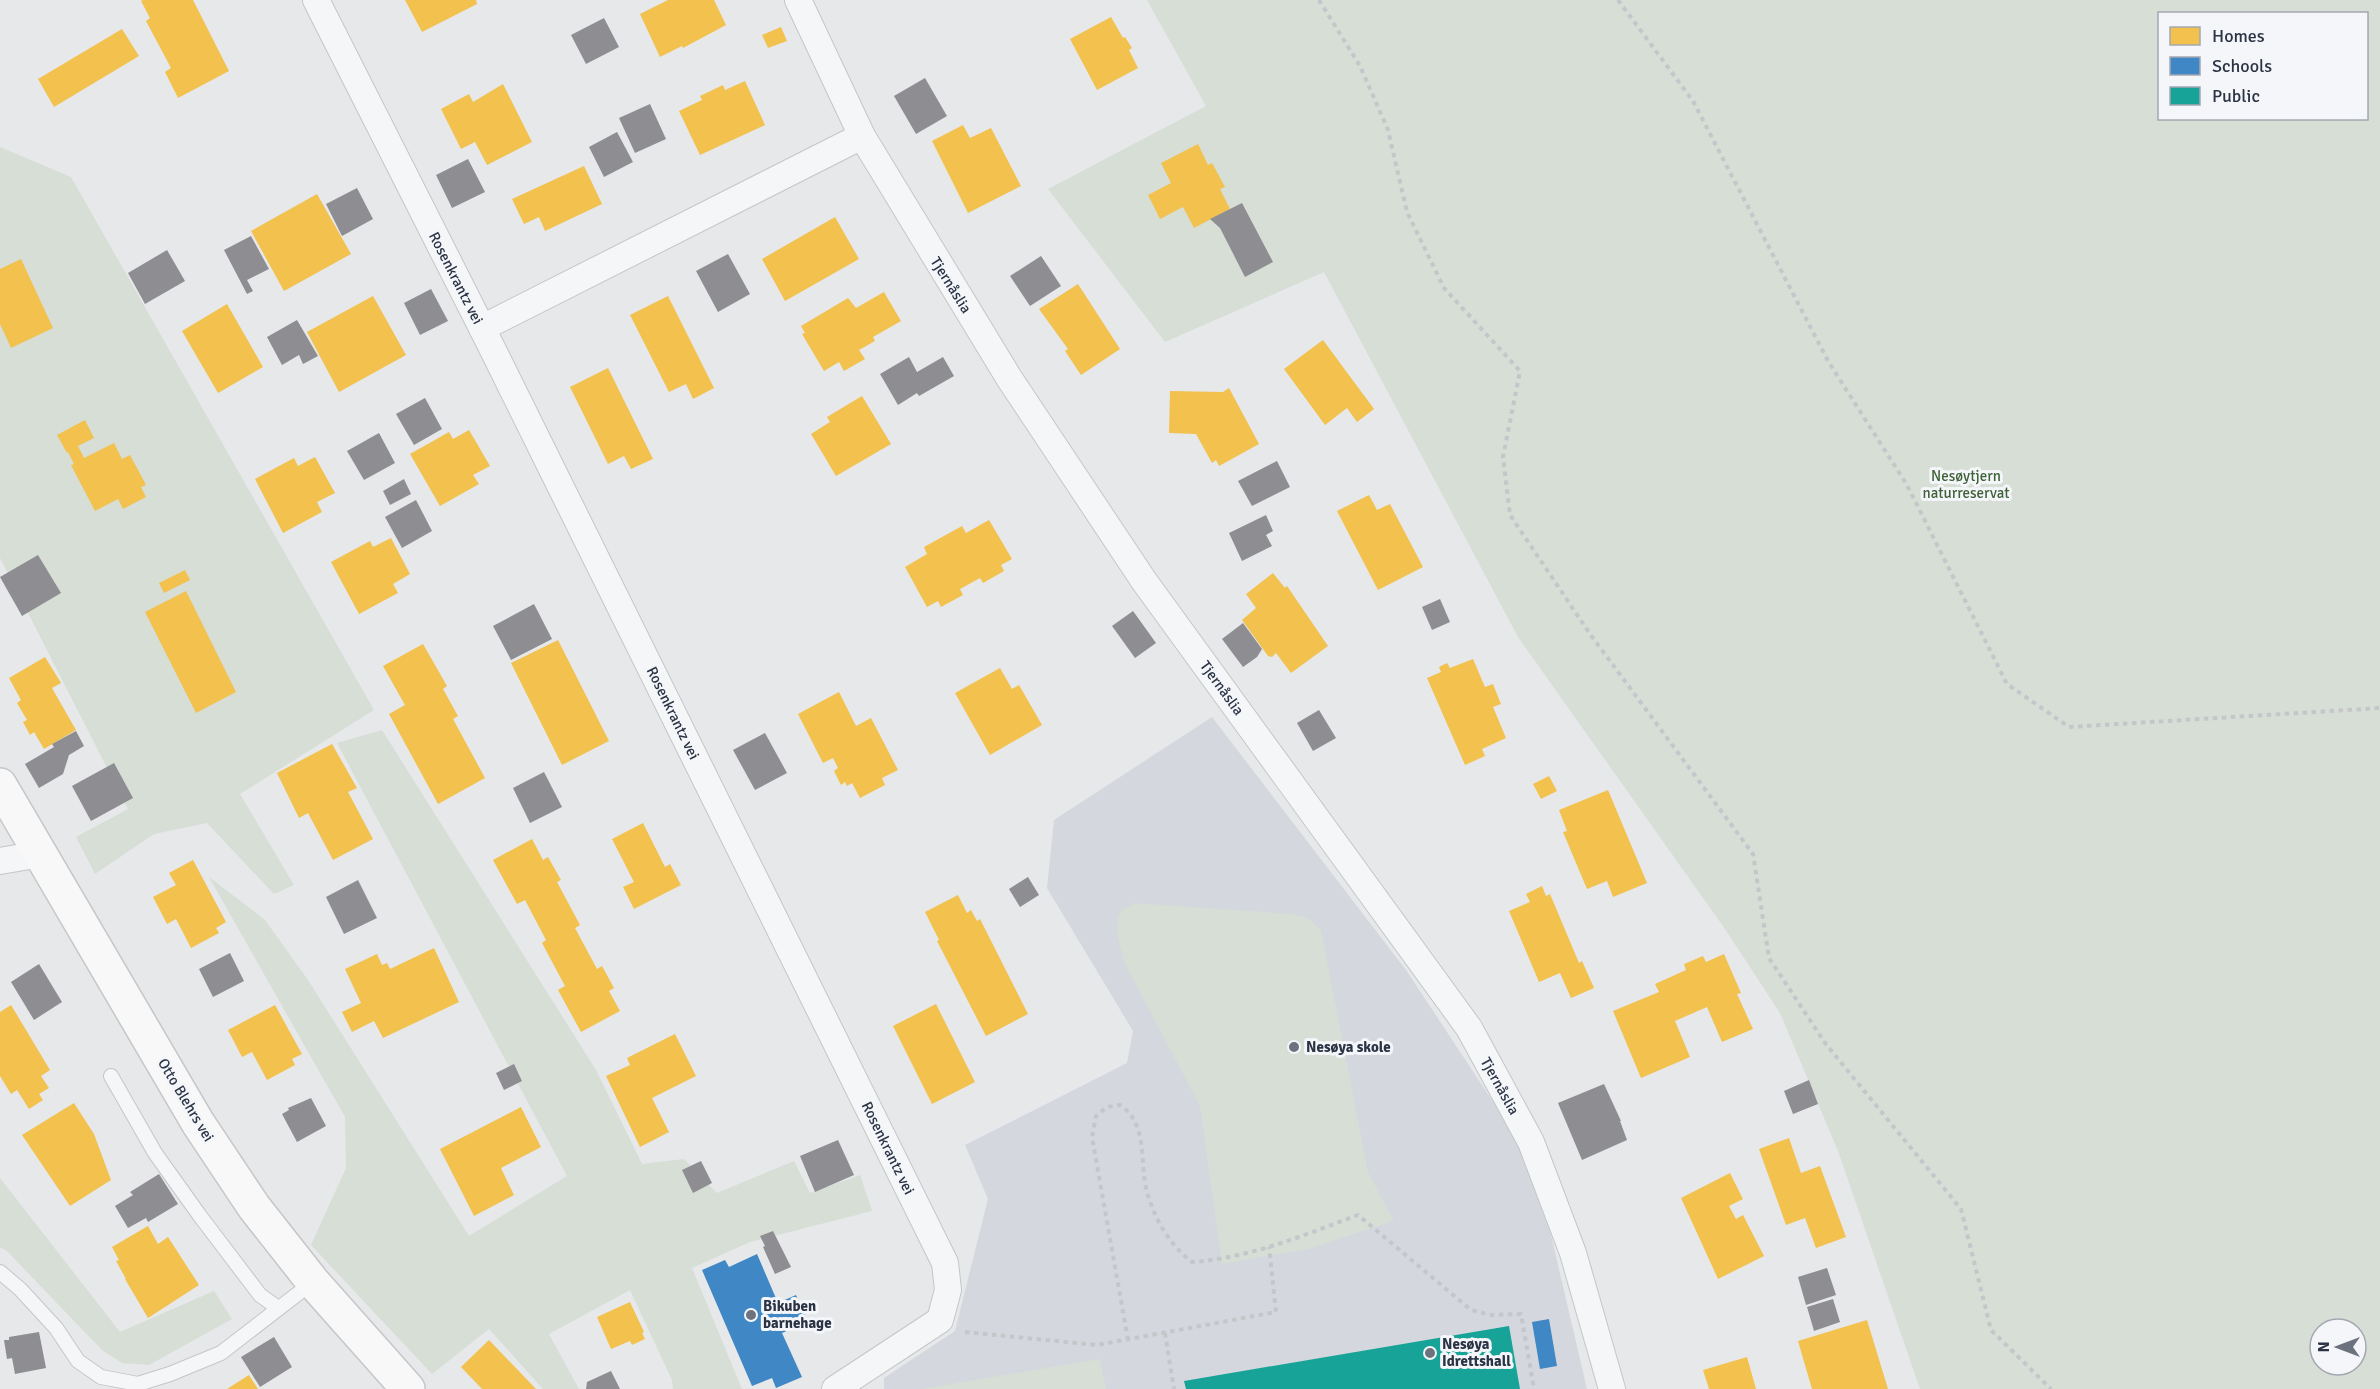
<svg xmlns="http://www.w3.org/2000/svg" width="2380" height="1389" font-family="Signika,sans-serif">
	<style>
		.built { fill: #d4d7dd }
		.green { fill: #d6ded6; fill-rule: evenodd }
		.homes { fill: #f2c14e }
		.schools { fill: #3f88c5 }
		.public { fill: #17a398 }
		.industry { fill: #8d8d92 }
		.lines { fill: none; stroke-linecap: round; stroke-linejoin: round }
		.lane-casing { stroke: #c4c6c8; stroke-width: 16 }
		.street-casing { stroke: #c4c6c8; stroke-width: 28 }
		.secondary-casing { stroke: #c4c6c8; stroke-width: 36 }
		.path { stroke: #c5c6ca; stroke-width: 4; stroke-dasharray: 4.5 4.5; stroke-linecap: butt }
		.lane { stroke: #f5f6f7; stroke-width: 14 }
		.street { stroke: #f5f6f7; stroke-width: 26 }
		.secondary { stroke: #f8f8f8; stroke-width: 33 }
		.poi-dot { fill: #6c737f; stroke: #f4f6f9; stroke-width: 2 }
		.labels { text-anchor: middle; stroke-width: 6; stroke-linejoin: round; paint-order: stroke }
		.street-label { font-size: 15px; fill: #2b3445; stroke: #f4f6f9 }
		.park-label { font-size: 15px; fill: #3f6138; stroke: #f4f6f9 }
		.poi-label { font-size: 15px; font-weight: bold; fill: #2b3445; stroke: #f4f6f9; text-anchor: start }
	</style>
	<rect width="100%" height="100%" fill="#e6e8ea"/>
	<!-- built -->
	<polygon class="built" points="1212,717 1406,970 1517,1138 1551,1235 1587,1389 884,1389 884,1378 955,1331 988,1199 965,1145 1127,1063 1133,1031 1047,888 1054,820"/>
	<!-- green -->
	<g class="green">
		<path d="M 1147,0 L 2380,0 L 2380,1389 L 1920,1389 L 1838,1151 L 1780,1013 L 1725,929 L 1518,637 L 1324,272 L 1165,342 L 1048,189 L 1206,106 ZM 2160,14 L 2366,14 L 2366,118 L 2160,118 ZM 2320,1329 L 2356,1329 L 2356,1365 L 2320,1365 Z"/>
		<polygon points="0,147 71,177 374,710 240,794 294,885 274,894 207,823 154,834 95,874 76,837 128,809 0,558"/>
		<polygon points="382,730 596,1070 642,1164 684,1159 717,1193 794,1161 810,1193 860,1175 872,1211 750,1242 692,1268 742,1389 673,1389 672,1380 630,1290 549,1334 579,1389 543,1389 489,1329 432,1374 311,1245 346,1168 345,1117 209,877 265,920 308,980 469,1236 567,1176 337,743"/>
		<polygon points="1135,903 1292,914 1308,918 1321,930 1368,1172 1394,1221 1308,1249 1222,1264 1200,1106 1124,962 1117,933 1118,916 1123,909"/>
		<polygon points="0,1178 120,1332 214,1291 232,1319 149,1365 122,1363 102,1350 6,1250 0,1248"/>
		<polygon points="1100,1359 1106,1389 922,1389"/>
	</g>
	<!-- homes -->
	<g class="homes">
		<polygon points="143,0 193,0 229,71 178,98 165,72 171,68 146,21 150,18 141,1"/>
		<polygon points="405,0 476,0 477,4 422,32"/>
		<polygon points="668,0 714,0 726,25 683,48 682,46 660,57 640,14"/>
		<polygon points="1111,17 1123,38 1125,37 1132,48 1129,50 1138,68 1097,90 1070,39"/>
		<polygon points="781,27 787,41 768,48 762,35"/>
		<polygon points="122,29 139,56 54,107 38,79"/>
		<polygon points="745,81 765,125 700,155 679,111 702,100 700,96 723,85 725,90"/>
		<polygon points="503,84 532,142 487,165 475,142 461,149 441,109 469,94 473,102"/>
		<polygon points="963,125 970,138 991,128 1021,186 968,213 932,141"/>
		<polygon points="1198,144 1208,165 1212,163 1225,187 1220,189 1230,209 1194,228 1183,207 1160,219 1148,195 1171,183 1161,163"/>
		<polygon points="584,166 602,204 545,231 539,217 524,224 512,199"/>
		<polygon points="317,194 351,254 284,291 251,231"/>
		<polygon points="835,217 859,259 785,301 762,259"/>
		<polygon points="21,259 53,328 11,348 0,324 0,269"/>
		<polygon points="1078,284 1120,349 1081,375 1065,351 1068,349 1039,309"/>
		<polygon points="884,292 901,321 873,337 875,341 859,350 865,359 844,371 839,362 824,371 802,334 805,333 801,326 848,298 856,308"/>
		<polygon points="373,296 406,355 339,392 307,332"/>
		<polygon points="668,296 714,388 693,399 686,384 669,392 630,315"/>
		<polygon points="227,304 263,367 218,393 182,331"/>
		<polygon points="1323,340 1374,409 1357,422 1347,408 1325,425 1284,369"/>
		<polygon points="608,368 653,459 631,469 624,456 608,464 570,387"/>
		<polygon points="1229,388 1259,444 1219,466 1216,460 1212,463 1196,434 1169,433 1170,391 1223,392"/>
		<polygon points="862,396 891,444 836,476 811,434 830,422 827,417"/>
		<polygon points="85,420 94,438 78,446 84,458 114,443 122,459 130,455 146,485 141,487 146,497 123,509 118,499 95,511 71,465 74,464 68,452 67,453 57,435"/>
		<polygon points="469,430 490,466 473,475 479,484 440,506 410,454 449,432 453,439"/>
		<polygon points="315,457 335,493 317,502 322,512 283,533 255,479 294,458 298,466"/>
		<polygon points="1369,495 1377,510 1390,504 1423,567 1378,590 1337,511"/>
		<polygon points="989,520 1012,559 1001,565 1004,571 983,583 980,578 960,589 963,595 941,607 938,601 927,607 905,567 927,554 924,547 962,526 966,533"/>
		<polygon points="391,538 410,574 393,584 398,593 359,614 331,562 370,541 373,547"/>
		<polygon points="185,570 190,580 164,593 159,583"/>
		<polygon points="1273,573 1285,588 1287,586 1328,646 1291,673 1276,653 1272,657 1268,656 1242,620 1256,608 1246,594"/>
		<polygon points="186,591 236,692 196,713 145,612"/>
		<polygon points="558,640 609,741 562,765 511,663"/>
		<polygon points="423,644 447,686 443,689 458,716 453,719 485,778 438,804 389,714 405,705 383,666"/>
		<polygon points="45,657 61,683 52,688 76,730 44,749 34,732 30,735 23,722 27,720 17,703 21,700 9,678"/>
		<polygon points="1473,659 1485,687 1493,684 1501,704 1493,707 1506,738 1482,749 1485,756 1465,765 1427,678 1441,672 1439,667 1447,663 1450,668"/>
		<polygon points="1000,668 1012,689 1019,685 1042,725 990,755 955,693"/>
		<polygon points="839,692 856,726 871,718 898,770 882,778 885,785 860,798 852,783 847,786 845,782 841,785 834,771 838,768 833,758 823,763 798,714"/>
		<polygon points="332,744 357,788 348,792 373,839 333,860 308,813 299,818 277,773"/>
		<polygon points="1549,776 1557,791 1541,799 1533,784"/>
		<polygon points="1608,790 1647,883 1613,897 1607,881 1587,889 1563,832 1567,831 1559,810"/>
		<polygon points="643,823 665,867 670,864 681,885 634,909 623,887 634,882 612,839"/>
		<polygon points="532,839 543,860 548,857 561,880 557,882 580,925 575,928 597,969 602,966 614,988 609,991 620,1011 581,1032 558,990 565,986 542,943 546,940 525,900 517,904 493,860"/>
		<polygon points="193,860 226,922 216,928 219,933 191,948 176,919 167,924 153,897 176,885 169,873"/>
		<polygon points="1542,886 1546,896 1550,894 1579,963 1582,961 1594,988 1571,998 1560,973 1539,982 1509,911 1530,902 1526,894"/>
		<polygon points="958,895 967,913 971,910 977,921 980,919 1028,1014 986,1036 937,941 939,940 925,912"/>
		<polygon points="434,948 459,1002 383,1038 374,1021 352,1032 342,1012 361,1003 345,969 377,954 382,965 387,963 390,969"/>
		<polygon points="1724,954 1741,993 1737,994 1753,1029 1722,1042 1707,1007 1675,1021 1690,1057 1641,1078 1613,1011 1659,992 1655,984 1686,970 1684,964 1703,956 1706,962"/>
		<polygon points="936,1004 975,1082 932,1104 893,1026"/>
		<polygon points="11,1005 50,1070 41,1076 49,1088 39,1094 43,1100 29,1109 17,1090 11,1094 0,1076 0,1012"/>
		<polygon points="275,1005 302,1054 292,1059 295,1065 267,1080 252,1052 242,1057 228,1030"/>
		<polygon points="675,1034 696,1076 652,1098 669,1132 640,1147 606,1076 630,1065 627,1058"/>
		<polygon points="74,1103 94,1134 111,1180 70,1206 22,1135"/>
		<polygon points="521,1107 541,1147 501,1168 514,1195 474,1216 440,1149"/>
		<polygon points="1789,1138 1801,1173 1820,1166 1846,1237 1816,1248 1805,1218 1786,1225 1759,1149"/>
		<polygon points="1730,1173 1743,1199 1729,1206 1736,1219 1743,1215 1764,1256 1718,1279 1681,1198"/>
		<polygon points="148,1226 158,1244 168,1237 199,1285 148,1318 125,1279 126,1279 116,1261 119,1260 112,1247"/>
		<polygon points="630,1302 644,1332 642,1333 645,1339 632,1345 630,1341 611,1349 597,1317"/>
		<polygon points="1867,1320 1888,1389 1812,1389 1798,1341"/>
		<polygon points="489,1340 536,1389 482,1389 461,1367"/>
		<polygon points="1747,1357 1756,1389 1709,1389 1703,1370"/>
		<polygon points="249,1375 258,1389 227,1389"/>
	</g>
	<!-- schools -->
	<g class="schools">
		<polygon points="757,1254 778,1303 796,1295 808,1322 782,1333 802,1377 776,1388 772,1378 752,1386 702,1270 725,1260 729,1267"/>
		<polygon points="1549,1319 1557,1366 1540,1369 1532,1322"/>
	</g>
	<!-- public -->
	<polygon class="public" points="1509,1326 1520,1389 1186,1389 1184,1381"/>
	<!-- industry -->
	<g class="industry">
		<polygon points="604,18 619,47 586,64 571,35"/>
		<polygon points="925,78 947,116 916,134 894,96"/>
		<polygon points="650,104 666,139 635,153 619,118"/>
		<polygon points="617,132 633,162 604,177 589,147"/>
		<polygon points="468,159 485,192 452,208 436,175"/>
		<polygon points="357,188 373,219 342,236 326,204"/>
		<polygon points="1242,203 1273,262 1245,277 1220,228 1210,219"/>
		<polygon points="251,236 269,269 247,280 253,291 247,294 224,250"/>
		<polygon points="167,250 185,281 145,304 128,273"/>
		<polygon points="728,254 750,294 718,312 696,271"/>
		<polygon points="1041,256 1061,286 1030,306 1010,276"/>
		<polygon points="431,289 448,321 420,335 404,303"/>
		<polygon points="297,320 318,356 303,364 299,355 282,365 267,337"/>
		<polygon points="909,357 917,372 943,357 954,376 919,396 917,393 898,405 880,374"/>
		<polygon points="425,398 442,429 414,445 396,414"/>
		<polygon points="379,433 395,463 364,480 347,451"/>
		<polygon points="1277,461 1290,487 1252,506 1238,481"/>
		<polygon points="404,479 411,494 390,505 383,491"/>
		<polygon points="416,500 432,531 402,548 385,517"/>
		<polygon points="1266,515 1273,531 1266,535 1272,546 1242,561 1229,533"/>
		<polygon points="38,555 61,593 22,616 0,577"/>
		<polygon points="1440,599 1450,622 1432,630 1422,607"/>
		<polygon points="534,604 552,639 511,660 493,626"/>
		<polygon points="1133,611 1156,643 1135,658 1112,626"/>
		<polygon points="1243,623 1262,649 1257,657 1243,667 1222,639"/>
		<polygon points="1319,710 1336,738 1313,751 1297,723"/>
		<polygon points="76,731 84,746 69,755 63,774 39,788 25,764 54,747 52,744"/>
		<polygon points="765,733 787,773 755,790 733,750"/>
		<polygon points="114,763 133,798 91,821 72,786"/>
		<polygon points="544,772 562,807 530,823 513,788"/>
		<polygon points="1028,877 1039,895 1020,907 1009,889"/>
		<polygon points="358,880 377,918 344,934 326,897"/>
		<polygon points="230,953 244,981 213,997 199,969"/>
		<polygon points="39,964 62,1002 34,1020 11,982"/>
		<polygon points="514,1064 522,1081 504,1090 496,1073"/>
		<polygon points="1809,1080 1818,1104 1793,1114 1784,1091"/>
		<polygon points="1604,1084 1621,1121 1620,1121 1627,1140 1582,1160 1558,1103"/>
		<polygon points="311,1098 326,1126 297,1142 282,1114 289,1110 288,1108"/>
		<polygon points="838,1140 854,1175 815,1192 800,1156"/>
		<polygon points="701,1161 712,1183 693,1193 682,1170"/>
		<polygon points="159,1174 178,1204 148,1222 146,1218 128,1228 115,1206 133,1195 130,1192"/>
		<polygon points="773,1231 791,1267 775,1274 763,1247 765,1246 760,1236"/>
		<polygon points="1827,1268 1836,1295 1806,1305 1798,1277"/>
		<polygon points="1833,1299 1840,1322 1814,1331 1807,1307"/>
		<polygon points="39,1332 46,1368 15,1374 12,1358 7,1359 4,1340 9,1340 9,1337"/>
		<polygon points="274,1337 292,1367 260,1387 241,1357"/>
		<polygon points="611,1371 620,1389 586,1389 587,1382"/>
	</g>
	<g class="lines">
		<defs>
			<g id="lane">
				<polyline points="111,1076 155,1153 200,1216 260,1295 278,1308"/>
				<polyline points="0,1272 20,1289 56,1328 78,1361 101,1377 138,1384 170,1374 221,1353 313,1282"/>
			</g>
			<g id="street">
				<polyline points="316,0 489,342 945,1263 948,1290 940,1320 835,1389"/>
				<polyline points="798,0 862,136 1009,378 1144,581 1469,1028 1531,1142 1573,1253 1612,1389"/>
				<polyline points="482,328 862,136"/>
				<polyline points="0,861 41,854"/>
			</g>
			<polyline id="secondary" points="0,785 198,1123 254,1207 313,1282 408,1389"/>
		</defs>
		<!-- lane casing -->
		<use href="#lane" class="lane-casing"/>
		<!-- street casing -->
		<use href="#street" class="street-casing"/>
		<!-- secondary casing -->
		<use href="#secondary" class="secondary-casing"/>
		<!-- path -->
		<g class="path">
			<polyline points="1319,0 1360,66 1388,130 1407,212 1444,288 1520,371 1503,457 1510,515 1590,634 1753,854 1769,958 1825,1043 1961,1209 1991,1330 2051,1389"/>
			<polyline points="1618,0 1693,101 1828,361 1907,485 2007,684 2069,727 2380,708"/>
			<polyline points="965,1332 1097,1345 1276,1312 1269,1247"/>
			<polyline points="1165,1333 1174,1389"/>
			<path d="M 1128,1340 L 1092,1137 L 1096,1116 L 1107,1107 L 1120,1105 C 1149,1124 1139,1163 1147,1192 C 1155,1220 1169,1244 1192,1262 C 1250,1258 1304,1235 1358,1215 L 1471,1310 L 1491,1315 L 1521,1314 L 1534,1389"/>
		</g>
		<!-- lane -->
		<use href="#lane" class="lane"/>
		<!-- street -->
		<use href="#street" class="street"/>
		<!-- secondary -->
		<use href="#secondary" class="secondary"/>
	</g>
	<!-- markers -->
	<g class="poi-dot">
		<circle cx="1294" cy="1047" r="6"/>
		<circle cx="751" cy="1315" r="6"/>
		<circle cx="1430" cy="1353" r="6"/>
	</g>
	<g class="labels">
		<!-- street labels -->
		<g class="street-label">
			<text transform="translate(456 278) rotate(63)" y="5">Rosenkrantz vei</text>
			<text transform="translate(951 285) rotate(58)" y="5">Tjernåslia</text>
			<text transform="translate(1222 688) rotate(54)" y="5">Tjernåslia</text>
			<text transform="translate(673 713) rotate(64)" y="5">Rosenkrantz vei</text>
			<text transform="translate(1500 1086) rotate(61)" y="5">Tjernåslia</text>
			<text transform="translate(186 1100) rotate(59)" y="5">Otto Blehrs vei</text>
			<text transform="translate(888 1148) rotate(64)" y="5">Rosenkrantz vei</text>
		</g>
		<!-- park labels -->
		<g class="park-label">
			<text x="1966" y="481">Nesøytjern<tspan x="1966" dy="17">naturreservat</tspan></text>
		</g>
		<!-- poi labels -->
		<g class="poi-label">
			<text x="1306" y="1052">Nesøya skole</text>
			<text x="763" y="1311">Bikuben<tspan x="763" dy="17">barnehage</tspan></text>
			<text x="1442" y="1349">Nesøya<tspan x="1442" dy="17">Idrettshall</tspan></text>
		</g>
	</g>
	<!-- legend -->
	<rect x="2158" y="12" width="210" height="108" fill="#f4f6f9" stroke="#a4a8b1" stroke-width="1.5"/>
	<rect x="2170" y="27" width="30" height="18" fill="#f2c14e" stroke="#a4a8b1" stroke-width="1.5"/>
	<text x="2212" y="42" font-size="18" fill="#2b3445">Homes</text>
	<rect x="2170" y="57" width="30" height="18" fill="#3f88c5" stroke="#a4a8b1" stroke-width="1.5"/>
	<text x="2212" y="72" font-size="18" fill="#2b3445">Schools</text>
	<rect x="2170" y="87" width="30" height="18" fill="#17a398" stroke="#a4a8b1" stroke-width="1.5"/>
	<text x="2212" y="102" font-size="18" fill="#2b3445">Public</text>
	<!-- north arrow -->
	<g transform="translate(2338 1347) rotate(270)"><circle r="28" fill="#f4f6f9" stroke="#a4a8b1" stroke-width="1.5"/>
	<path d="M0-4.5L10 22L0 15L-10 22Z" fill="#6c737f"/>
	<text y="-9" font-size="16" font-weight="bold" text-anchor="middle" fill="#2b3445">N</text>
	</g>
</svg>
